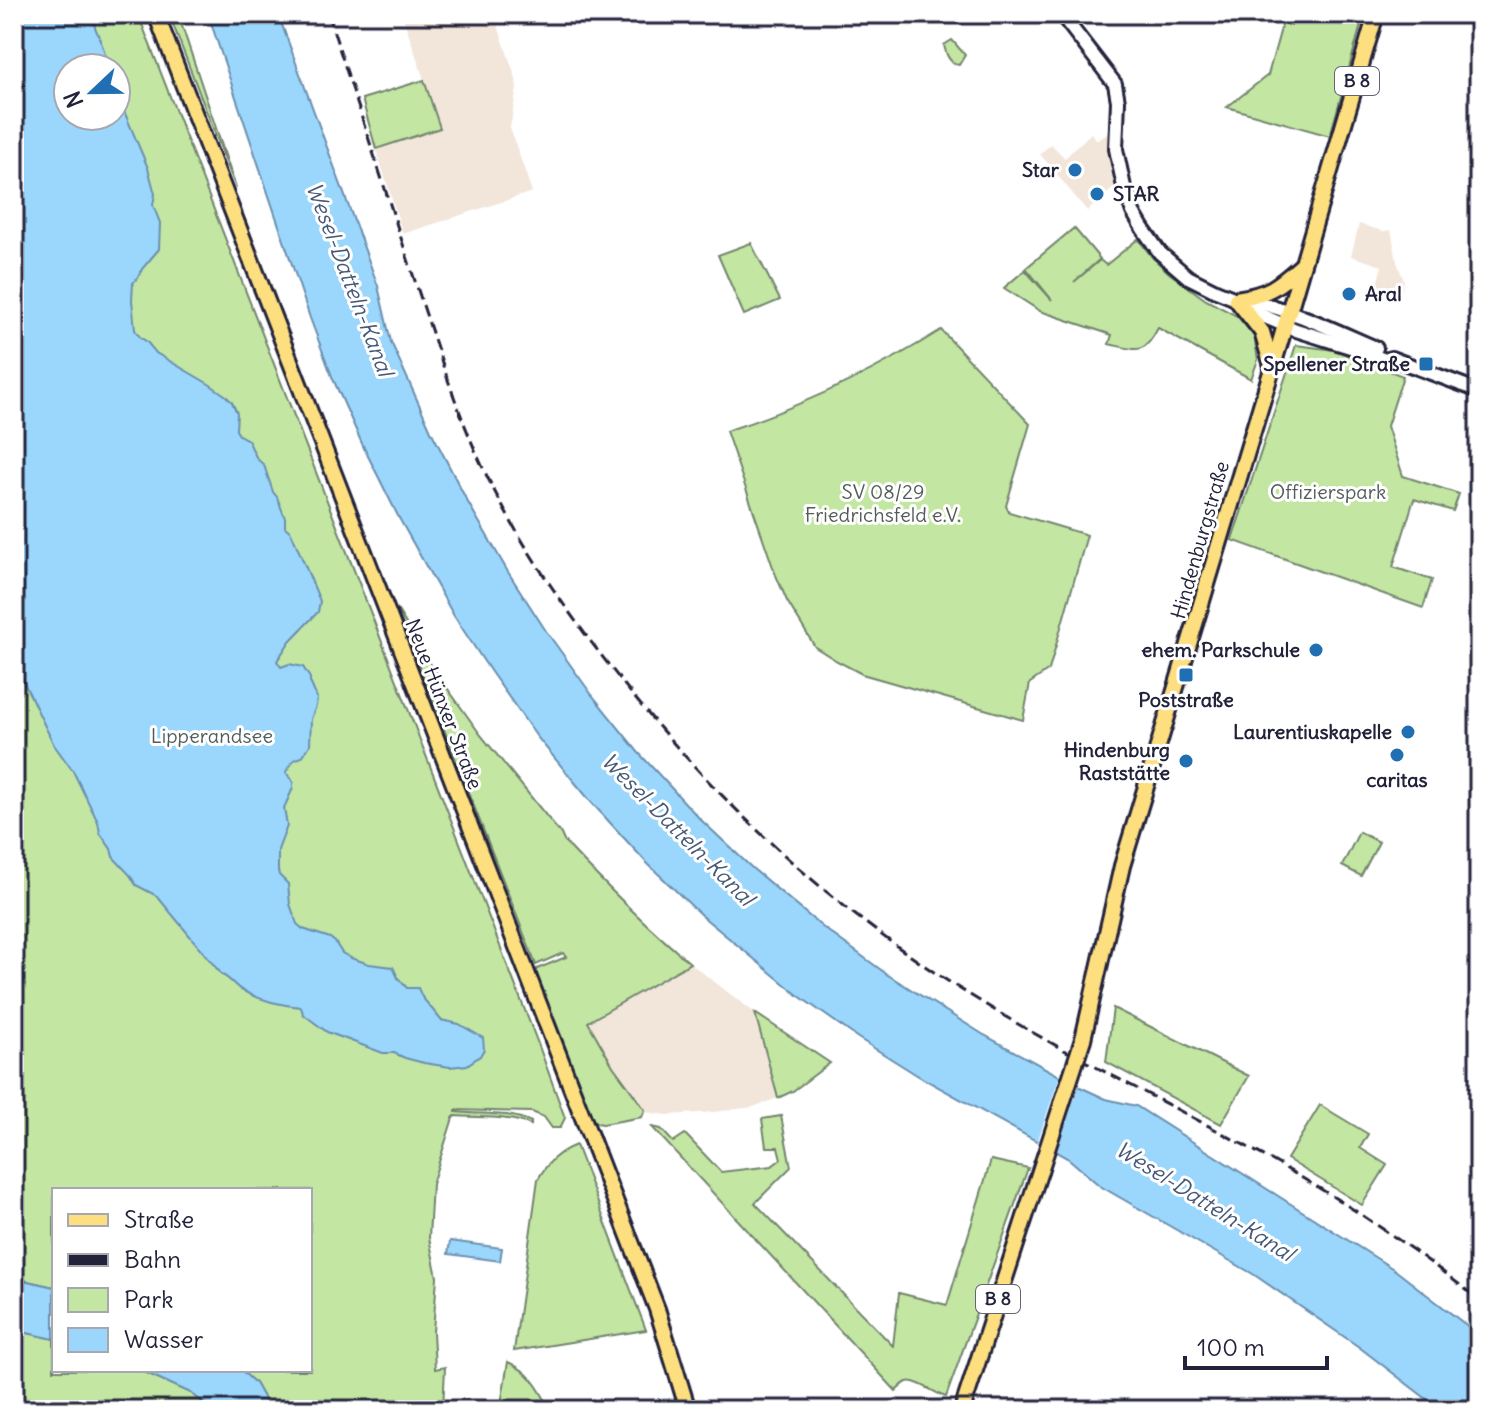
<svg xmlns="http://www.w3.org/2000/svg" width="1493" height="1424" font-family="Delius,sans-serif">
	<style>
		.built { fill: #f2e6db }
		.green { fill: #c3e7a2; stroke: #72846e; stroke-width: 2; fill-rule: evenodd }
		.water { fill: #9bd7fc; stroke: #6b8faf; stroke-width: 2 }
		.pier { fill: #fff }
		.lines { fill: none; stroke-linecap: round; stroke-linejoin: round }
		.minor-casing { stroke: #22223b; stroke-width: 18 }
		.major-casing { stroke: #22223b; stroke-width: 20 }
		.minor { stroke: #fff; stroke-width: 12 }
		.major { stroke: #fedf80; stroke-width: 14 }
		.rail { stroke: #22223b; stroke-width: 3; stroke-dasharray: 12 6; stroke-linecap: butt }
		.major-bridge-casing { stroke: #22223b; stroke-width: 20; stroke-linecap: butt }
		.major-bridge { stroke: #fedf80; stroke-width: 14 }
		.poi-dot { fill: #1f6fb2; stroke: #fff; stroke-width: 3 }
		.labels { text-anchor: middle; stroke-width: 6; stroke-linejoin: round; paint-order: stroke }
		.shield { fill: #fff; stroke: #646476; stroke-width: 2 }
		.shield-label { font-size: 18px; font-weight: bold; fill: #22223b }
		.poi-label { font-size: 20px; font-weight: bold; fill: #22223b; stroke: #fff; text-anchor: end }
		.park-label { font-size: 20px; fill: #525d5a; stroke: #fff }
		.street-label { font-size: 20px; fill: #22223b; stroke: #fff }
		.water-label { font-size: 22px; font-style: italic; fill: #465875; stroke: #fff }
	</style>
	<rect width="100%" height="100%" fill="#fff"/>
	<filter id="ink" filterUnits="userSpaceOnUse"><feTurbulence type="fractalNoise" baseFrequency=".0125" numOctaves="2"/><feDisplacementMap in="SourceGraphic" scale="16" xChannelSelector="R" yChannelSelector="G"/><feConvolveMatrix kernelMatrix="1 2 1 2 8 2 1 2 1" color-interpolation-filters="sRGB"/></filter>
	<g filter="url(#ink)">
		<!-- built -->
		<g class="built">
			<polygon points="402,14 494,14 516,79 517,88 510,128 532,192 403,234 376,149 440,127"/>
			<polygon points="1091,133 1097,140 1108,134 1116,186 1087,211 1040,154 1051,144 1065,158"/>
			<polygon points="1359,224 1383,231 1391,230 1397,262 1404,281 1399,298 1375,291 1382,266 1351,256"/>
			<polygon points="690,963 755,1013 778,1098 753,1107 715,1112 668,1115 645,1112 613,1066 587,1022"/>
		</g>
		<!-- green -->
		<g class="green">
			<path d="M 14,14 L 138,14 L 540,1049 L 565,1118 L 560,1128 L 552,1128 L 544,1117 L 532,1112 L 456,1110 L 456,1112 C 481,1115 508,1111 531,1122 L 531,1125 C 507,1115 481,1118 455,1116 L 453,1118 L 432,1184 L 429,1238 L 437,1277 L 433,1332 L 435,1369 L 445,1367 L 443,1410 L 270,1410 L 255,1383 L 241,1370 L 310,1370 L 310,1190 L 54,1190 L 54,1287 L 14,1278 ZM 68,68 L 116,68 L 116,116 L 68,116 Z"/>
			<polygon points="169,14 178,14 236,188"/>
			<polygon points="1285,14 1364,14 1330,136 1227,107 1268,75"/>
			<path d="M 952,40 L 965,55 L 959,65 C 949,63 946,54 944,45 Z"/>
			<polygon points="424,80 440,128 376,149 362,99"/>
			<path d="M 1074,228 L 1100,259 L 1074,282 L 1100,260 L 1106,265 L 1138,239 L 1152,257 L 1169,273 L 1206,300 L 1237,316 L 1254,335 L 1258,360 L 1251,379 L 1158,328 C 1144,356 1137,350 1109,344 L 1112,335 L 1040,311 L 1004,288 L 1025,270 L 1052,300 L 1026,268 Z"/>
			<polygon points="751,243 780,300 744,315 718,255"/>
			<path d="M 941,330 L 1030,424 L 1006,506 L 1009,512 L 1087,535 L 1049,670 L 1030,683 L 1023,720 L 862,674 L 837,661 L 815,647 L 787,601 L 775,573 L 726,431 C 802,406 873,373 941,330 Z"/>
			<polygon points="1296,345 1334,350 1403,376 1387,426 1403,476 1459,494 1453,511 1414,499 1393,567 1432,580 1423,608 1232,540"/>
			<path d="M 397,609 L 433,668 L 480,734 L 561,834 L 564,841 C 604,884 645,925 690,963 L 588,1022 L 613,1066 L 645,1110 L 642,1117 L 603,1124 L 597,1123 L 590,1117 L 534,974 L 537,969 L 566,957 L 563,953 L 536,965 Z"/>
			<polygon points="1359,832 1379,842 1361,876 1342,866"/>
			<polygon points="1113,1008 1249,1076 1221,1124 1106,1062"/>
			<polygon points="755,1013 830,1063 793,1091 778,1098"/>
			<polygon points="1320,1105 1368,1134 1360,1148 1387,1165 1362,1205 1287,1159"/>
			<path d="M 781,1116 L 791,1167 L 755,1203 L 893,1346 L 899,1293 L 947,1305 L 991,1160 L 1028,1168 L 946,1397 C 936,1394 916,1379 907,1382 C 903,1384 899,1388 896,1391 L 652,1127 L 661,1129 L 673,1142 L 685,1134 L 721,1172 L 772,1166 L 781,1159 L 778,1147 L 766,1147 L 762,1119 Z"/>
			<path d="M 576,1145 L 646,1330 L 514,1351 L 538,1179 C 548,1162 558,1152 576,1145 Z"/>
			<polygon points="14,1330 54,1339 54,1370 140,1370 191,1393 213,1410 14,1410"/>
			<path d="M 508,1362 C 531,1372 539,1389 551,1410 L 500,1410 Z"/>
		</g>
		<!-- water -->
		<g class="water">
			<path d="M 14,14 L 93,14 L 95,27 L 104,50 L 107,68 L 68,68 L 68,116 L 116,116 L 116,96 L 119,99 L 148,168 L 155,194 L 153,205 L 160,223 L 159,249 L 142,269 L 139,276 L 133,283 L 132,300 L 135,330 L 140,337 L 147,342 L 156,353 L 209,384 L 225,395 L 232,402 L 237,413 L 236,430 L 239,435 L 248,440 L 257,459 L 264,465 L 273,492 L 277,497 L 285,518 L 285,527 L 291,532 L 320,601 L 318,612 L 290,641 L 277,661 L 281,667 L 289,664 L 303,667 L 310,678 L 310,682 L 317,698 L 316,706 L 311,719 L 310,745 L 302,757 L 294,760 L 286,772 L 293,782 L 293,788 L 284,808 L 287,826 L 278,850 L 278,871 L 279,875 L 288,884 L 290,904 L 297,924 L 303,929 L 330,938 L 335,942 L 342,953 L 351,958 L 369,964 L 393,967 L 398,978 L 407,988 L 418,988 L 422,997 L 441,1020 L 459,1024 L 483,1038 L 484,1049 L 480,1056 L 467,1065 L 450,1067 L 424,1063 L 405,1058 L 394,1053 L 383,1053 L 327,1032 L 303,1014 L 301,1007 C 282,1005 260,1000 243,991 C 235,987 231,979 222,975 L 157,896 L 136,885 L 130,875 L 113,857 L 111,849 L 100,833 L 98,822 L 73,771 L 54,745 L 18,670 L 14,665 Z"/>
			<polygon points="208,14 278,14 378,286 391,342 431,431 466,499 508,572 546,631 592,695 638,752 699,818 752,868 821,926 888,975 984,1035 1080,1087 1106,1099 1136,1106 1395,1270 1479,1335 1479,1410 1441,1410 1359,1347 1253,1274 1100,1186 1069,1159 920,1077 858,1038 799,996 702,916 646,862 592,803 537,737 491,672 454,616 399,518 364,448 333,379 310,318"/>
			<polygon points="450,1241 502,1248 500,1261 448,1254"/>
			<polygon points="14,1278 54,1287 54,1339 14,1330"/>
			<polygon points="140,1370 241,1370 255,1383 270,1410 213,1410 191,1393"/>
		</g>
		<!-- pier -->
		<polygon class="pier" points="1061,1072 1080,1082 1055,1156 1036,1146"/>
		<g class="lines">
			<defs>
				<g id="minor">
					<polyline points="1061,14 1115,84 1118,101 1116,149 1124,187 1133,212 1143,229 1160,253 1188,277 1216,291 1236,299 1251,311 1296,330 1360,350 1385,360 1391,358 1479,391"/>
					<path d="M 1243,300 C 1286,306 1336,331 1376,348"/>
				</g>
				<g id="major">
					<polyline points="156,14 657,1309 688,1410"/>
					<path d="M 1272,366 L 1262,332 L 1236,299 C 1269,294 1277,287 1302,265"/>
					<polyline points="1083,1039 1122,866 1281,339 1376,14"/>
					<polyline points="962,1410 1040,1171"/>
				</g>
			</defs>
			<!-- minor casing -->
			<use href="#minor" class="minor-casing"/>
			<!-- major casing -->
			<use href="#major" class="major-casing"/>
			<!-- minor -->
			<use href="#minor" class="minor"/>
			<!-- major -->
			<use href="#major" class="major"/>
			<!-- rail -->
			<path class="rail" d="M 328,14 C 357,103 386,192 415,281 C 436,344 455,407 483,468 C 514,533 554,594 598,651 C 703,790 833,913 983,1003 C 1070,1057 1163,1100 1253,1150 C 1332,1193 1408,1243 1479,1300"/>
			<defs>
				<polyline id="major-bridge" points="1040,1171 1083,1039"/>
			</defs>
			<!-- major-bridge casing -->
			<use href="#major-bridge" class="major-bridge-casing"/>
			<!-- major-bridge -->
			<use href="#major-bridge" class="major-bridge"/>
		</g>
	</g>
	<!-- markers -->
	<g class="poi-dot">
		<circle cx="1075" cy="170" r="8"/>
		<circle cx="1097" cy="194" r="8"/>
		<circle cx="1349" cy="294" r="8"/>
		<rect x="1418" y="356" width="16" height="16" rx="4"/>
		<circle cx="1316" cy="650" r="8"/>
		<rect x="1178" y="667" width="16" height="16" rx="4"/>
		<circle cx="1408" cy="732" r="8"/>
		<circle cx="1397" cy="755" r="8"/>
		<circle cx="1186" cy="761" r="8"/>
	</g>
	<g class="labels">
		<!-- shield labels -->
		<g class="shield">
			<rect x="1335" y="67" width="44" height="28" rx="6"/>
			<rect x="976" y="1285" width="44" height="28" rx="6"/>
		</g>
		<g class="shield-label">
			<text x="1357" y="87">B 8</text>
			<text x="998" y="1305">B 8</text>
		</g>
		<!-- poi labels -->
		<g class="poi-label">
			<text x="1059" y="177">Star</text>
			<text x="1113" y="201" text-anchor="start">STAR</text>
			<text x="1365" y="301" text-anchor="start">Aral</text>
			<text x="1410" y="371">Spellener Straße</text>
			<text x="1300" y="657">ehem. Parkschule</text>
			<text x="1186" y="707" text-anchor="middle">Poststraße</text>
			<text x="1392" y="739">Laurentiuskapelle</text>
			<text x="1170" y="757">Hindenburg<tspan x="1170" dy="23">Raststätte</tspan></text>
			<text x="1397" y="787" text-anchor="middle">caritas</text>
		</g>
		<!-- park labels -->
		<g class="park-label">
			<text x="883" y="499">SV 08/29<tspan x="883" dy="23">Friedrichsfeld e.V.</tspan></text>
			<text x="1328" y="499">Offizierspark</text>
			<text x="212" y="743">Lipperandsee</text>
		</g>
		<!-- street labels -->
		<g class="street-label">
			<text transform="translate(1200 540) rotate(-74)" y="7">Hindenburgstraße</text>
			<text transform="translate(444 704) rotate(69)" y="7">Neue Hünxer Straße</text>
		</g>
		<!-- water labels -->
		<g class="water-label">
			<text transform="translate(350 279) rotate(69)" y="8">Wesel-Datteln-Kanal</text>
			<text transform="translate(678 829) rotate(45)" y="8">Wesel-Datteln-Kanal</text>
			<text transform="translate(1205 1201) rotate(32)" y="8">Wesel-Datteln-Kanal</text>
		</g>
	</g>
	<!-- margin -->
	<rect width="1493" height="1424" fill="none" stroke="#fff" stroke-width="48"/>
	<rect x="24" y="24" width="1445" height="1376" fill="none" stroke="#22223b" stroke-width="3" filter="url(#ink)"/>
	<!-- legend -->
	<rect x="52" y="1188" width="260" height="184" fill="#ffffff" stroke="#a7a7b1" stroke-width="2"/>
	<rect x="68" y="1214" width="40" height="12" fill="#fedf80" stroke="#a7a7b1" stroke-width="2"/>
	<text x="124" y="1228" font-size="24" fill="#22223b">Straße</text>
	<rect x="68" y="1254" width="40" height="12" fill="#22223b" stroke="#a7a7b1" stroke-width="2"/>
	<text x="124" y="1268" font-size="24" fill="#22223b">Bahn</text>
	<rect x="68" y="1288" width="40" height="24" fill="#c3e7a2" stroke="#a7a7b1" stroke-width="2"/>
	<text x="124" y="1308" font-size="24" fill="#22223b">Park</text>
	<rect x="68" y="1328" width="40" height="24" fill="#9bd7fc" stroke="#a7a7b1" stroke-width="2"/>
	<text x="124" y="1348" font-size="24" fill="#22223b">Wasser</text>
	<!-- north arrow -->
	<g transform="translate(92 92) rotate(248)"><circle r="38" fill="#ffffff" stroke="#a7a7b1" stroke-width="2"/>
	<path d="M0-6L14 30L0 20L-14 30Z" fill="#1f6fb2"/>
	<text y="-12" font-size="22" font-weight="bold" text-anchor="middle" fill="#22223b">N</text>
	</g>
	<!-- scale -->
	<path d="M1185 1356v12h142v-12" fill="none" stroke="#22223b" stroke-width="4"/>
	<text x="1197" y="1356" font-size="24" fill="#22223b" stroke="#ffffff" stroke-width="6" paint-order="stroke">100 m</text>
</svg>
